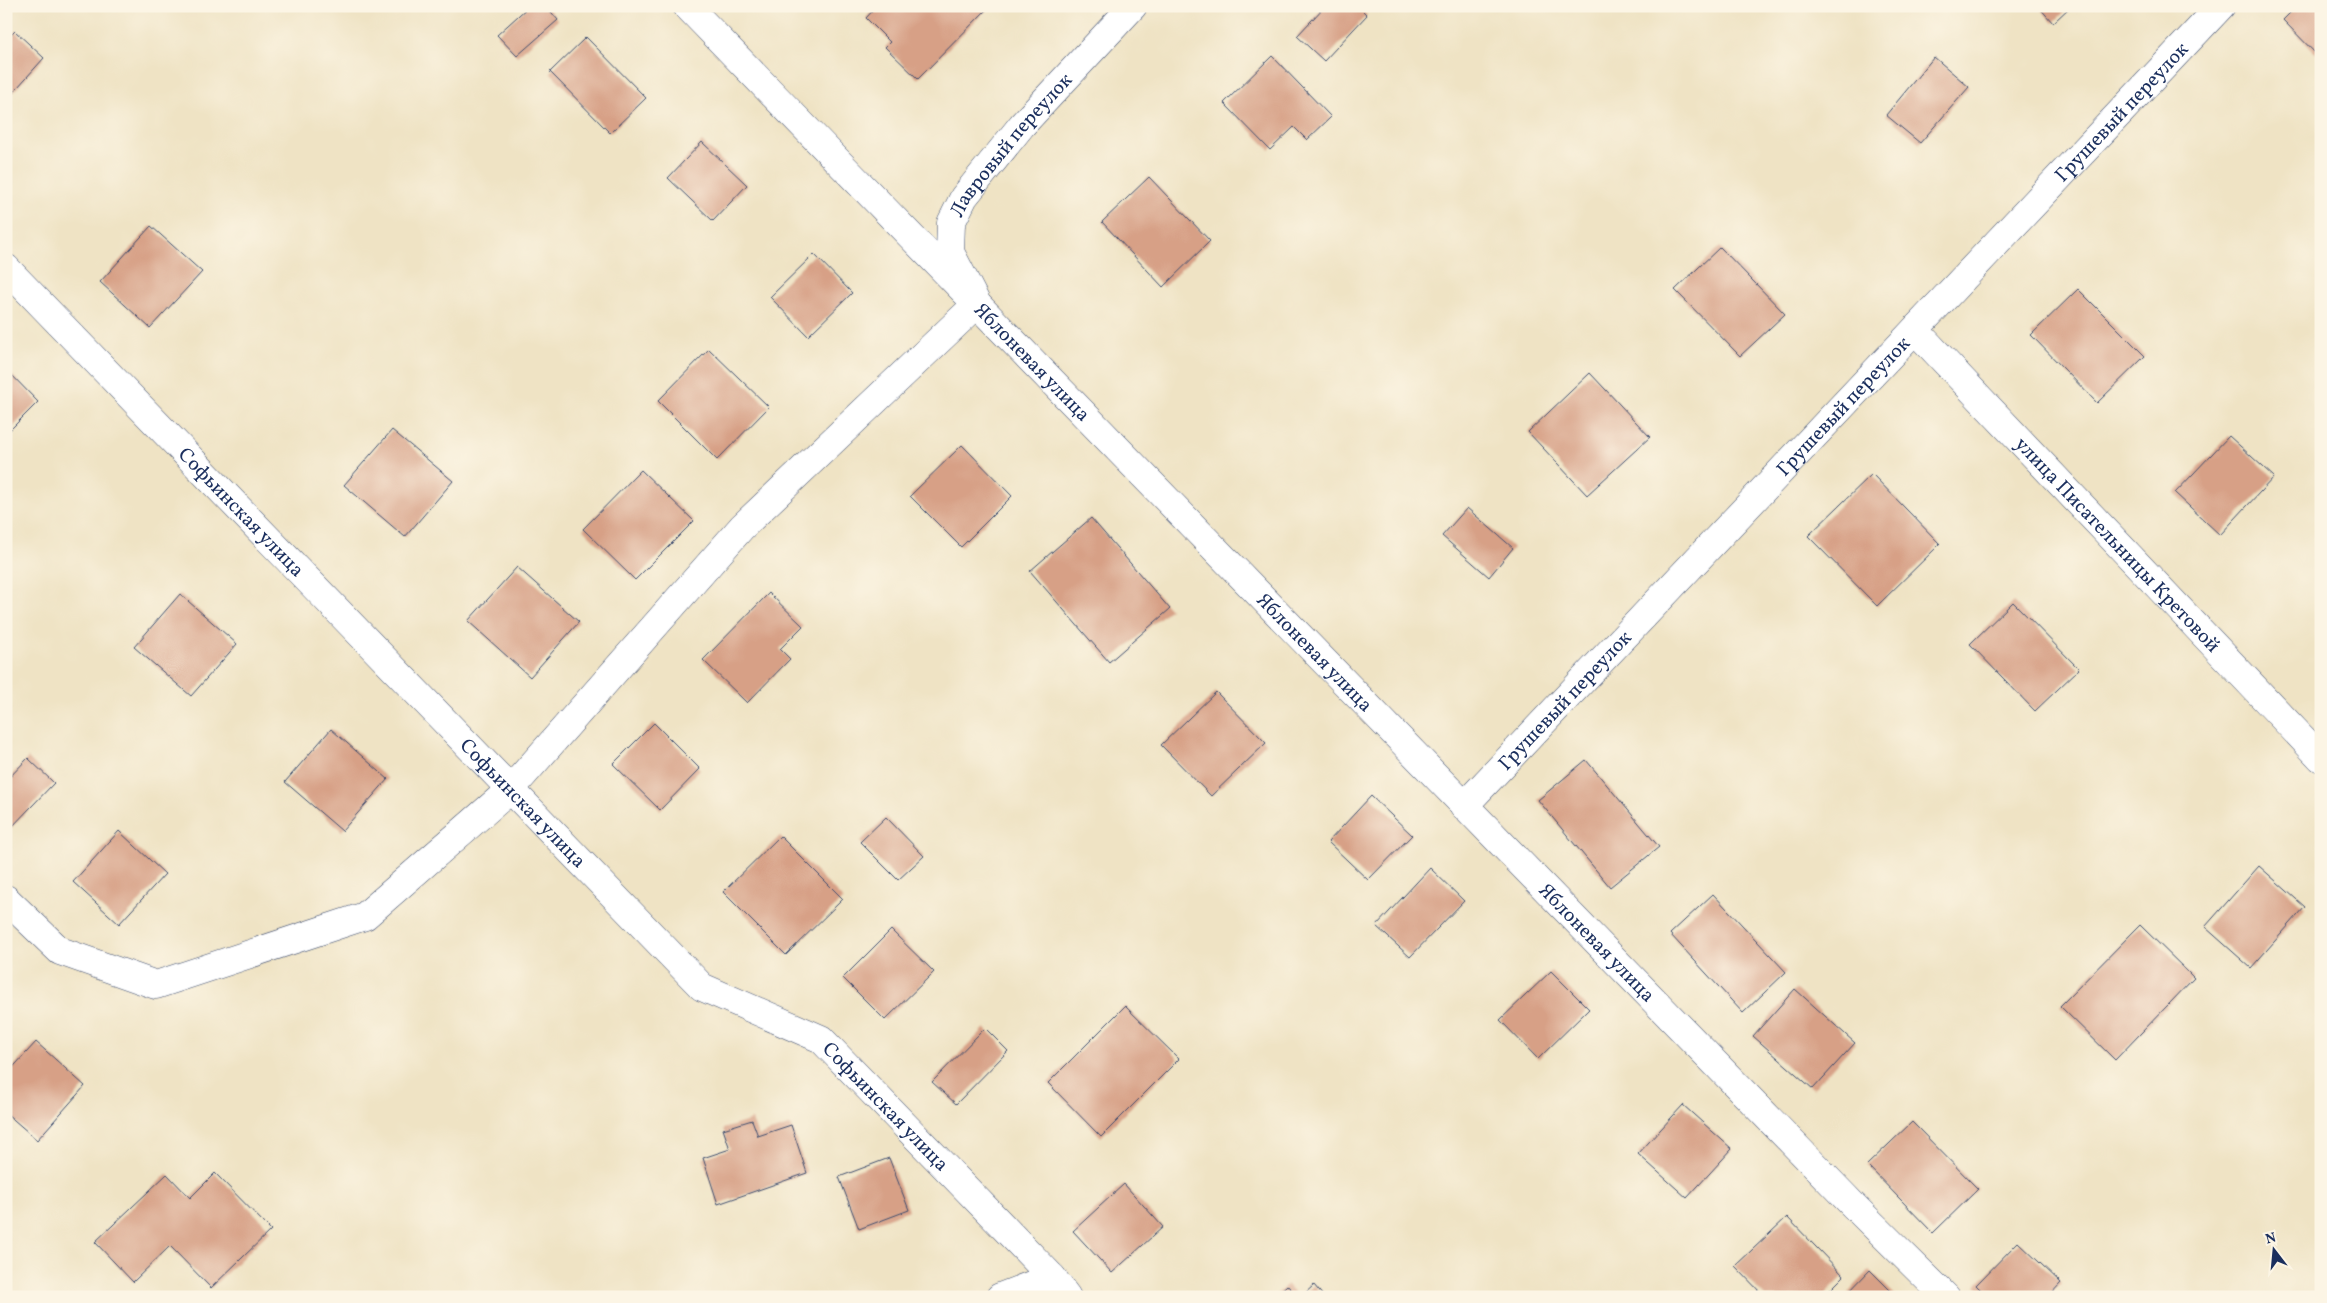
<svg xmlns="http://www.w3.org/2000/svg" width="2327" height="1303" font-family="Vollkorn,serif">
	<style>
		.building { fill: #d7a086 }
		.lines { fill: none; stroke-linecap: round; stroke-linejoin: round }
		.minor-casing { stroke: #3b4a6d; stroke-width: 29 }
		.minor { stroke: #fff; stroke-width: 28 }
		.labels { text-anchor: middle; stroke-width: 4.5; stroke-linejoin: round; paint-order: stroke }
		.street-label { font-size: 20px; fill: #1b2f5e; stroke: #fcf5e5 }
	</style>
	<rect width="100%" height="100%" fill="#fcf5e5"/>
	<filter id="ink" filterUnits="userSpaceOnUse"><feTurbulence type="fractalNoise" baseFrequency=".02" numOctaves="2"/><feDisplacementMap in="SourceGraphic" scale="10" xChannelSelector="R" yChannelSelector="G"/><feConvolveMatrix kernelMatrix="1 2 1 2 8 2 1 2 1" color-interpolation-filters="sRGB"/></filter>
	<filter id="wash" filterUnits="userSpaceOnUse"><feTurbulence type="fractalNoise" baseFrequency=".0096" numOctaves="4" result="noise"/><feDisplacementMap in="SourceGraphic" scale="20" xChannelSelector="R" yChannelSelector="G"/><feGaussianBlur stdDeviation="1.12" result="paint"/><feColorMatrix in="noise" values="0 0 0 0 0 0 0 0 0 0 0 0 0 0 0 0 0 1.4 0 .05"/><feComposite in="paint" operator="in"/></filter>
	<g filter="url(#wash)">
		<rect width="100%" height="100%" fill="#efe3c4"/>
		<g id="blocks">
			<!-- building -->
			<g class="building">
				<polygon points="529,6 546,6 558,20 517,56 497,35"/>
				<polygon points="877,6 990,6 918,79 885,47 890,42 866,18"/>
				<polygon points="1325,6 1358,6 1367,15 1324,61 1297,36"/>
				<polygon points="2038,6 2071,6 2053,23"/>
				<polygon points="2297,6 2321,6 2321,59 2283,20"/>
				<polygon points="15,31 44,58 8,98 6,96 6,40"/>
				<polygon points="586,37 646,98 610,133 550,72"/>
				<polygon points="1272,56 1331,117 1307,140 1294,127 1270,150 1224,103"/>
				<polygon points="1934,57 1969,87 1920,143 1886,115"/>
				<polygon points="702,142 747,185 713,221 668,178"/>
				<polygon points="1149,177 1210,241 1163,287 1102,222"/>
				<polygon points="151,226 202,272 150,328 100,282"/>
				<polygon points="1720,247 1785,314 1740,356 1675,290"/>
				<polygon points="814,254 852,293 808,336 770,297"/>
				<polygon points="2078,289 2145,356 2097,403 2031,335"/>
				<polygon points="709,349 769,407 717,460 658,401"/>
				<polygon points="6,369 38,402 6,434"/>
				<polygon points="1590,373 1650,437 1587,495 1528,432"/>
				<polygon points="392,430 453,481 405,537 344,485"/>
				<polygon points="2229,436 2274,477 2220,535 2175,493"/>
				<polygon points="962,445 1012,496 961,547 910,496"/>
				<polygon points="641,470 694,521 635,580 583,529"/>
				<polygon points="1872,474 1940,544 1877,606 1808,536"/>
				<polygon points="1467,508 1513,548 1489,577 1442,536"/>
				<polygon points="1091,518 1170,609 1109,662 1030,571"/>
				<polygon points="517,567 579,622 530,677 468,621"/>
				<polygon points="769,593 803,626 780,649 790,659 747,703 703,660"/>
				<polygon points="180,594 237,644 191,696 134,647"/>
				<polygon points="2013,602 2079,669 2035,711 1970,644"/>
				<polygon points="1216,692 1266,743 1211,796 1161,745"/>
				<polygon points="654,723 700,769 660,810 613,764"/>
				<polygon points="331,729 388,779 342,831 285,782"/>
				<polygon points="28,758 54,783 9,830 6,827 6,781"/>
				<polygon points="1586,760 1659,847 1610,887 1538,800"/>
				<polygon points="1371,796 1412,835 1368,880 1328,842"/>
				<polygon points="886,817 924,856 898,880 860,842"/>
				<polygon points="119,831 165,874 119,924 73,882"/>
				<polygon points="780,836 843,899 786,955 723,892"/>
				<polygon points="2259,866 2305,907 2251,968 2205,927"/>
				<polygon points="1430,868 1464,901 1410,957 1376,926"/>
				<polygon points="1713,894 1786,972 1743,1013 1670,934"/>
				<polygon points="2140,925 2194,978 2115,1060 2060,1006"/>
				<polygon points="891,930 934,972 885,1020 843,978"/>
				<polygon points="1551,971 1589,1009 1538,1059 1500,1020"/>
				<polygon points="1795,989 1855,1043 1813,1089 1753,1036"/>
				<polygon points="1125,1006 1179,1059 1101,1137 1048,1083"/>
				<polygon points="985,1028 1008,1051 956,1104 932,1082"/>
				<polygon points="36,1042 85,1086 37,1140 6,1113 6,1075"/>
				<polygon points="1683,1105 1732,1149 1687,1198 1638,1154"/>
				<polygon points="752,1120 758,1136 791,1125 807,1173 718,1204 703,1158 730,1149 723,1129"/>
				<polygon points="1912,1122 1978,1189 1933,1233 1867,1165"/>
				<polygon points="889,1158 909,1210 859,1229 839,1177"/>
				<polygon points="215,1173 271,1230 211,1288 170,1246 133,1282 95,1242 167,1174 190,1198"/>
				<polygon points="1124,1184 1163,1227 1112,1273 1073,1231"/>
				<polygon points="1787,1217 1844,1276 1823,1297 1765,1297 1735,1266"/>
				<polygon points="2018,1242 2061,1283 2048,1297 1988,1297 1976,1285"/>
				<polygon points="1870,1270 1897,1297 1844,1297"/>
				<polygon points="1287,1285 1298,1297 1274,1297"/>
				<polygon points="1314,1285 1324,1297 1301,1297"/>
			</g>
		</g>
	</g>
	<g filter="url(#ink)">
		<use href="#blocks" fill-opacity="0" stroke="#3b4a6d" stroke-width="1"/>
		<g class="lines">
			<defs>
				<g id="minor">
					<path id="s1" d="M 687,6 L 1854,1206 L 1946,1297"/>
					<path id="s2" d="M 6,268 L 702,987 L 821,1039 L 1052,1277 L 1067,1297"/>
					<path id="s3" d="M 1915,330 L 2321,758"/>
					<path id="s4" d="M 1464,806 L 2221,6"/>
					<path id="s5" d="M 6,899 L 60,951 L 156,985 L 365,916 L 511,789 L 742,527 L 977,304 L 950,252 L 951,223 L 964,197 L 1022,125 L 1133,6"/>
					<polyline points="1000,1297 1052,1277"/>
				</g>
			</defs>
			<!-- minor casing -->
			<use href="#minor" class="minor-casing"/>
			<!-- minor -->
			<use href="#minor" class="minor"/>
		</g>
	</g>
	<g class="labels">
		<!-- street labels -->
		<g class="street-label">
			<text dy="7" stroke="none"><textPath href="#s4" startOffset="956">Грушевый переулок</textPath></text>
			<text dy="7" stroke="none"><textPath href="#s5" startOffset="1450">Лавровый переулок</textPath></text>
			<text dy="7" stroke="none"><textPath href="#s1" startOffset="496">Яблоневая улица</textPath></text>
			<text dy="7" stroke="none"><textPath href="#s4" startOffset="551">Грушевый переулок</textPath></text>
			<text dy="7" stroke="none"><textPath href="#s2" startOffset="339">Софьинская улица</textPath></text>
			<text dy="7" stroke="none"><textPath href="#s3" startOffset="295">улица Писательницы Кретовой</textPath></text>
			<text dy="7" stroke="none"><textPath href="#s1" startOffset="901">Яблоневая улица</textPath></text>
			<text dy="7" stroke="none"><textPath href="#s4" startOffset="146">Грушевый переулок</textPath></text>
			<text dy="7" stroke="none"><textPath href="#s2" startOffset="744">Софьинская улица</textPath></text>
			<text dy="7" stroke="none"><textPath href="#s1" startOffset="1306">Яблоневая улица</textPath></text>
			<text dy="7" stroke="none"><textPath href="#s2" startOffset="1224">Софьинская улица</textPath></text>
		</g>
	</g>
	<!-- margin -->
	<rect width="2327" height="1303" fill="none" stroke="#fcf5e5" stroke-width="25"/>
	<!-- north arrow -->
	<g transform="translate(2274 1250) rotate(344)" stroke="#fcf5e5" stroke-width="4" paint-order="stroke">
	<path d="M0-4L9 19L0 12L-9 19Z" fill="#1b2f5e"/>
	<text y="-8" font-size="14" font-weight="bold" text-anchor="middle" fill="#1b2f5e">N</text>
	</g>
</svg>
